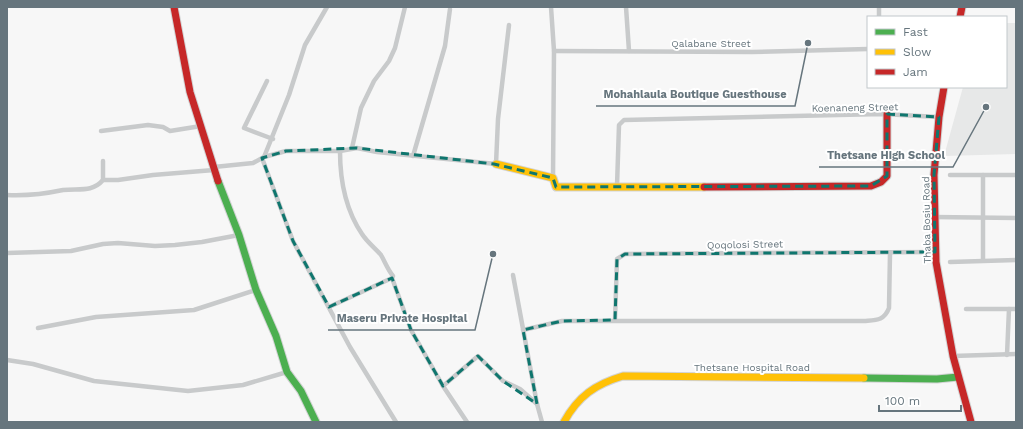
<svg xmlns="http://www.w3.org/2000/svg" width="1023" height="429" font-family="'Work Sans',sans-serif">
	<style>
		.built { fill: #e7e8e8 }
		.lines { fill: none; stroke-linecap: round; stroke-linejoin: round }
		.fast-casing { stroke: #d2d3d4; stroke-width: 9 }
		.slow-casing { stroke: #d2d3d4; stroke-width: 9 }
		.jam-casing { stroke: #d2d3d4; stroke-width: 9 }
		.street { stroke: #c8cacb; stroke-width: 4.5 }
		.fast { stroke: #4caf50; stroke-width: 7 }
		.slow { stroke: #ffc107; stroke-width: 7 }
		.jam { stroke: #c62828; stroke-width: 7 }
		.marked { fill: none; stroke: #0f766e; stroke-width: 3; stroke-dasharray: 8 5; stroke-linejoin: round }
		.labels { text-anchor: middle; stroke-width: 4; stroke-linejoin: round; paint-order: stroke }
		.street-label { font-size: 10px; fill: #66757d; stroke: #fff }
		.leader { fill: none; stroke: #66757d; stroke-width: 1.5 }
		.callout-dot { fill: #66757d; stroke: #fff; stroke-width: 1.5 }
		.callout-label { font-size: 11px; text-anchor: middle; font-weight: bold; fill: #66757d; stroke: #fff; stroke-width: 4; stroke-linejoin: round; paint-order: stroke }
	</style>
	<rect width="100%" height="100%" fill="#f7f7f7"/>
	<!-- built -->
	<polygon class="built" points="1006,23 1016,23 1016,154 944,156 963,87 1006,87"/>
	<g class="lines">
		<defs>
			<g id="fast">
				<polyline points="218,181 239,235 256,290 276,336 287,372 301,391 316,422"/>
				<polyline points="864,378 937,379 958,377"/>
			</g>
			<g id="slow">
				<polyline points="496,164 553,178 556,187 704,187"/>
				<path d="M 564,422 C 578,396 596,384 623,376 L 864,378"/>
			</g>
			<g id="jam">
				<polyline points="174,7 190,92 218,181"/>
				<polyline points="960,17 962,7"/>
				<polyline points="944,87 939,117 934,175 936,262 953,356 971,422"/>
				<polyline points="704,187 871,186 881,182 887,176 887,114"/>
			</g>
		</defs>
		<!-- fast casing -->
		<use href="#fast" class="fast-casing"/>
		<!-- slow casing -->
		<use href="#slow" class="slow-casing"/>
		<!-- jam casing -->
		<use href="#jam" class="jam-casing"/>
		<!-- street -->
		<g class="street">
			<polyline points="551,7 554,51 553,178"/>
			<polyline points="626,7 629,51"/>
			<polyline points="879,17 879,7"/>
			<polyline points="554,51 752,52 868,49"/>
			<polyline points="267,81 244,128 273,139"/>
			<polyline points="101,131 148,125 163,127 170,131 201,126"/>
			<polyline points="352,148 361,108 374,81 389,61 395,48 405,7"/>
			<path d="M 340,151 C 340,180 345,209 362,234 C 367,242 376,249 381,255 C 385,262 388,270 393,276 L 392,278 L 411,330 L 443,386 L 467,422"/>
			<polyline points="413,156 445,46 450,9"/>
			<polyline points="264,157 289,95 305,45 327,7"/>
			<polyline points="262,158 293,241 350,347 396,422"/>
			<polyline points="103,161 103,180"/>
			<polyline points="214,167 253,163 264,157 286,151 340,151 357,148 377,152 496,164 498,119 509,25"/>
			<polyline points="950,175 1016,175"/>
			<polyline points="617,186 619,125 624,120 882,114 939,117"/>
			<path d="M 7,195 C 26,196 44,194 63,190 C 78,188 92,193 103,180 L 118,180 L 153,175 L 214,170"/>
			<polyline points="934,217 1016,218"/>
			<polyline points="7,253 71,251 103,244 118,243 155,246 175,245 202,242 239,235"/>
			<polyline points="983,260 983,175"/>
			<polyline points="950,262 1016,260"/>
			<polyline points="513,275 537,404 542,422"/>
			<polyline points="329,307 392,278"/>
			<polyline points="966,309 1016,309"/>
			<polyline points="615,320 617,259 625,254 935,252"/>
			<polyline points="38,328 96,317 194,310 256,290"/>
			<path d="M 523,330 L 562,321 L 864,321 C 876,320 884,321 889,308 L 890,253"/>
			<polyline points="1007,355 1009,309"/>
			<polyline points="953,356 1016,354"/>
			<polyline points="7,360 33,364 94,381 188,391 243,385 287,372"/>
			<polyline points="443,386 478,356 503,381 520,389 537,404"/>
		</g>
		<!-- fast -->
		<use href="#fast" class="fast"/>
		<!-- slow -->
		<use href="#slow" class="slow"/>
		<!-- jam -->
		<use href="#jam" class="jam"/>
	</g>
	<!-- marked area -->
	<path class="marked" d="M 887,114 L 939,117 L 934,175 L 935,252 L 625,254 L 617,259 L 615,320 L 562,321 L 523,330 L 537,404 L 503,381 L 478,356 L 443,386 L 411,330 L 392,278 L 329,307 L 293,241 L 262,158 L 286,151 L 357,148 L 494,164 L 553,178 L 556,187 L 871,186 L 887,176 Z"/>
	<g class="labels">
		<!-- street labels -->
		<g class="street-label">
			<text x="711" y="47">Qalabane Street</text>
			<text transform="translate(855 107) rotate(-1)" y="4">Koenaneng Street</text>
			<text transform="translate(926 220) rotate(-91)" y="4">Thaba Bosiu Road</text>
			<text transform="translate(745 244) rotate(-1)" y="4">Qoqolosi Street</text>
			<text x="752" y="371">Thetsane Hospital Road</text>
		</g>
	</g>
	<!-- callouts -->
	<path class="leader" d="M808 43L795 106H596M986 107L953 167H819M493 254L475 330H328"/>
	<g class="callout-dot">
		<circle cx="808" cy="43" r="4"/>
		<circle cx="986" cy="107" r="4"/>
		<circle cx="493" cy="254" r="4"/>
	</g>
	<g class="callout-label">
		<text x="695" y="98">Mohahlaula Boutique Guesthouse</text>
		<text x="886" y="159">Thetsane High School</text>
		<text x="402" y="322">Maseru Private Hospital</text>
	</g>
	<!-- border -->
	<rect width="1023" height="429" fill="none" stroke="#66757d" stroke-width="16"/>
	<!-- legend -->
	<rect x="867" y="16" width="140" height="72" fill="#ffffff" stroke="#c2c8cb"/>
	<rect x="875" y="29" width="20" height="6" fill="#4caf50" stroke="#c2c8cb"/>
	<text x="903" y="36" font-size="12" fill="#66757d">Fast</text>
	<rect x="875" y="49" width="20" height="6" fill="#ffc107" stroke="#c2c8cb"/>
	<text x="903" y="56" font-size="12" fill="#66757d">Slow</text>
	<rect x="875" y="69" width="20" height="6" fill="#c62828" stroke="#c2c8cb"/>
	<text x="903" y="76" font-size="12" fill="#66757d">Jam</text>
	<!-- scale -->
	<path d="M879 405v6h82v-6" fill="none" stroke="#66757d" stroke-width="2"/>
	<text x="885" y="405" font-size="12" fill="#66757d" stroke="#ffffff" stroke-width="3" paint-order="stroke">100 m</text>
</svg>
